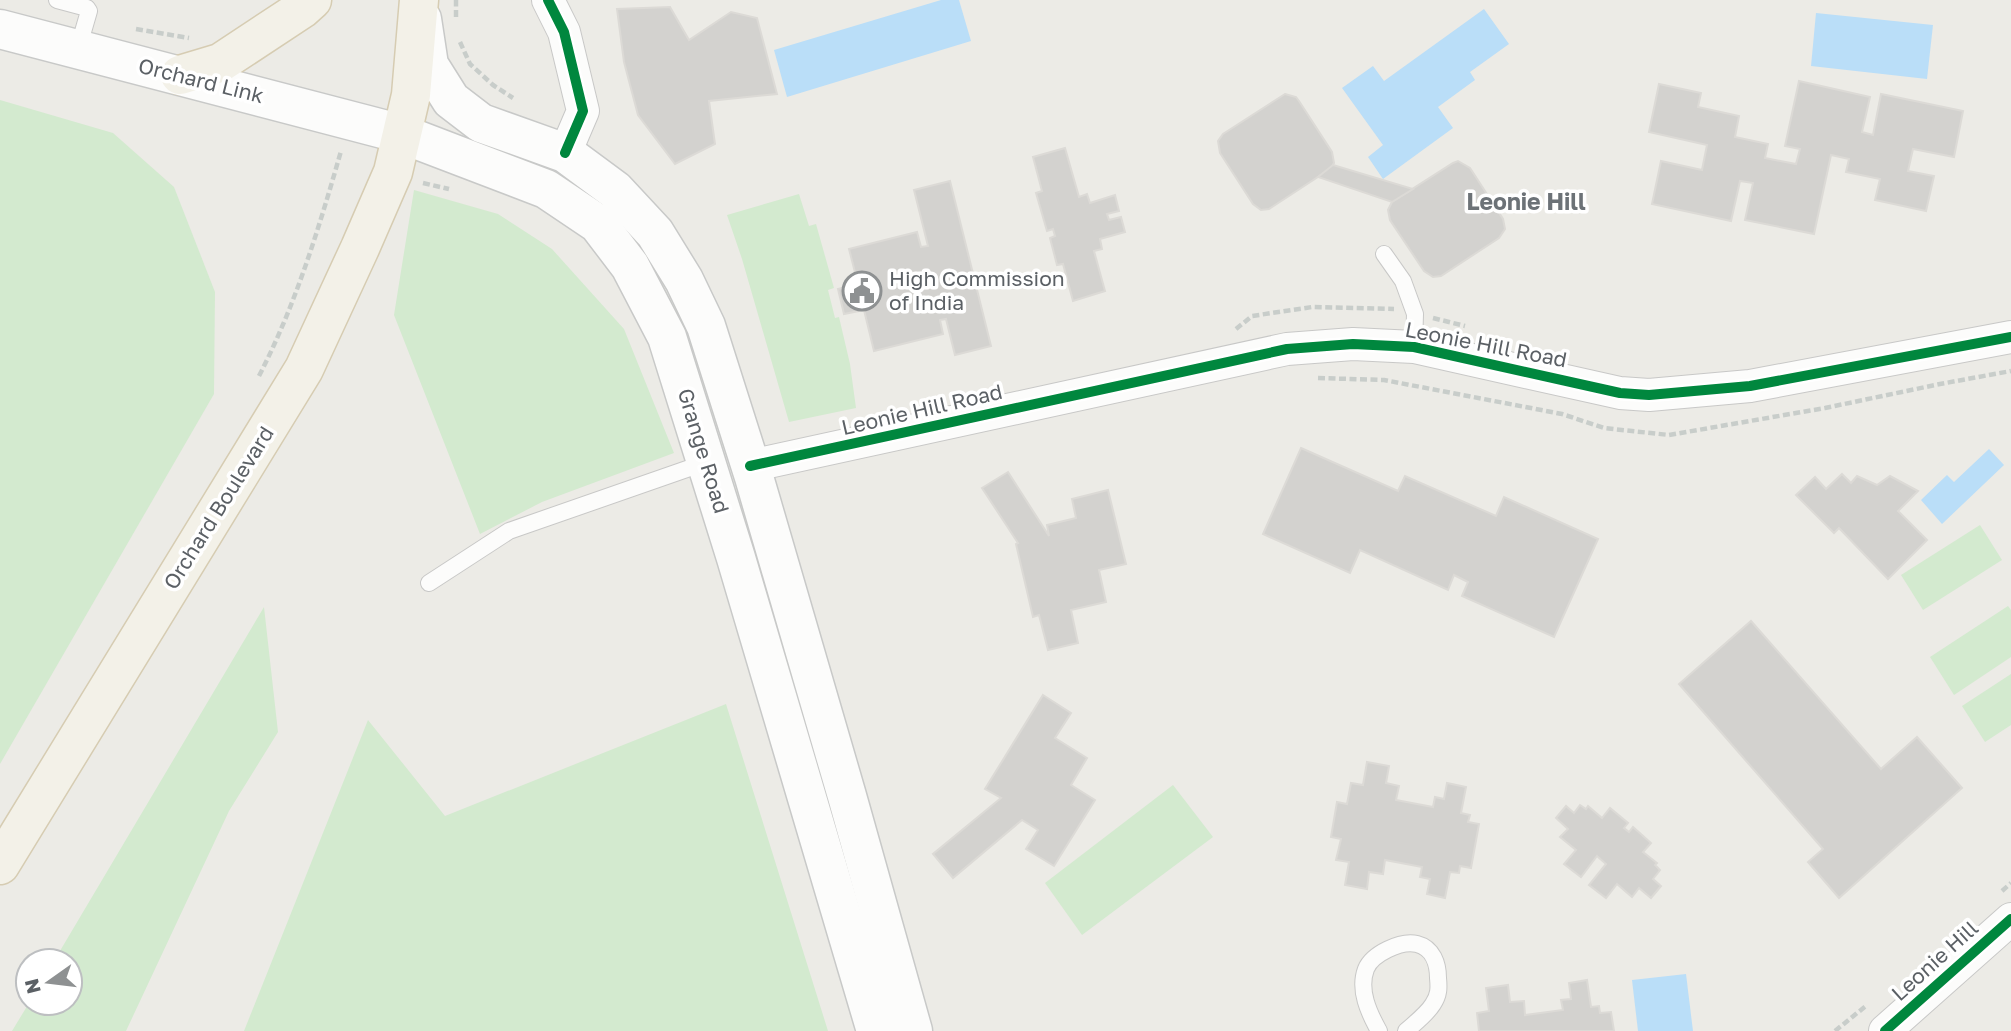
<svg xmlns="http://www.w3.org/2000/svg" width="2011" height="1031" font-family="'Golos Text',sans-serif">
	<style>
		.green { fill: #d3eacf }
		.water { fill: #badef8 }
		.building { fill: #d3d2cf; stroke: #dcdad6; stroke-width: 2 }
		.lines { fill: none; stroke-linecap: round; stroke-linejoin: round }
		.service-casing { stroke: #c8c8c7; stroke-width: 18 }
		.minor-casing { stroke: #c8c8c7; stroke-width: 34 }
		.secondary-casing { stroke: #c8c9c8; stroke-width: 41 }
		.primary-casing { stroke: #d6ccb2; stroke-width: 41 }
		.path { stroke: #c8cdca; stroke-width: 4.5; stroke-dasharray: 7 3.5; stroke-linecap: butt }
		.service { stroke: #fcfcfb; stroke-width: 16 }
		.minor { stroke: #fcfcfb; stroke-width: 32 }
		.secondary { stroke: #fcfcfb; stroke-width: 38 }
		.primary { stroke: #f3f1e8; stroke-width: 38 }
		.cycleway-casing { stroke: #fff; stroke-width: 15 }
		.cycleway { stroke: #00873e; stroke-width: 10 }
		.labels { text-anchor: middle; stroke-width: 7; stroke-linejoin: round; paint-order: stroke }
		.street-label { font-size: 21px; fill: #5b6065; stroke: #fff }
		.poi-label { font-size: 21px; fill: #5b6065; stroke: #fff; text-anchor: start }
		.neighbourhood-label { font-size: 23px; font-weight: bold; fill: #6c7277; stroke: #fff }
	</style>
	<rect width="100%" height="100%" fill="#ecebe6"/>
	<!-- green -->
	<g class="green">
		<polygon points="0,100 113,133 174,187 215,292 214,394 0,764"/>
		<polygon points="414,190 498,214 552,249 624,329 674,453 542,502 480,534 394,315"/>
		<polygon points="799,194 809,226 816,224 834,288 828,290 835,318 839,317 850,364 856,408 789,422 742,259 727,215"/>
		<polygon points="1980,525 2002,560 1923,610 1901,575"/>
		<polygon points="2008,606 2011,610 2011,657 1954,695 1930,657"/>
		<polygon points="264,607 278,732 229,811 126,1031 12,1031 29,1003 70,1003 70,961 54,961"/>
		<polygon points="2011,674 2011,725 1985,742 1962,706"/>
		<polygon points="726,704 828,1031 244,1031 368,720 445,816"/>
		<polygon points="1173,785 1213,837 1082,935 1045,883"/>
	</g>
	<!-- water -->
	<g class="water">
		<polygon points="941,0 959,0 971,41 787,97 774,50"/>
		<polygon points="1484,9 1509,44 1470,72 1475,80 1438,107 1453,128 1383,179 1368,157 1383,145 1342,88 1373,66 1384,81"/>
		<polygon points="1816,13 1933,25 1927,79 1811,66"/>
		<polygon points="1989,449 2004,465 1942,524 1921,500 1947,475 1954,482"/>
		<polygon points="1686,974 1693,1031 1638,1031 1632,980"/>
	</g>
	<!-- building -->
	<g class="building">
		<polygon points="670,7 689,40 731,12 757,18 777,94 709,101 715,144 675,164 638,115 624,62 617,9"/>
		<polygon points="1799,81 1870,97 1862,132 1873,135 1881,94 1963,111 1954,157 1913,149 1908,171 1934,176 1926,211 1875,200 1880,179 1846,172 1849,159 1831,155 1814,234 1745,220 1753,183 1740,181 1731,221 1652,204 1661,161 1702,170 1707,145 1649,132 1659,84 1701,93 1698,107 1739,116 1735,137 1768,144 1765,158 1796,164 1800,149 1785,146"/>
		<polygon points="1285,94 1296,97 1299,101 1332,152 1334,163 1330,169 1269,209 1261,210 1253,204 1220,153 1218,141 1223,134"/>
		<polygon points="1065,148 1079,197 1087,194 1090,203 1115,195 1119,211 1107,214 1109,220 1121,217 1125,232 1100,239 1102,249 1094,251 1105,291 1073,301 1063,264 1057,265 1050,238 1055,236 1053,229 1047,231 1036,193 1042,191 1033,157"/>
		<polygon points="1458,161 1470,168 1503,219 1505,229 1499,238 1441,276 1433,277 1424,271 1390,220 1388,210 1392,202 1453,163"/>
		<polygon points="1333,165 1413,189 1392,202 1318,177"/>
		<polygon points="950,181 991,346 955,355 946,319 940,320 943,334 874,351 864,310 844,314 838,289 858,284 849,249 917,232 921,247 928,246 914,190"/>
		<polygon points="1301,448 1398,491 1405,476 1496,516 1504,497 1598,539 1554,637 1462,596 1468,582 1454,575 1448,590 1360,550 1350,573 1263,534"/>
		<polygon points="1008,472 1049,536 1047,525 1076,518 1072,499 1108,490 1126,564 1099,570 1106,602 1071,610 1078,643 1048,650 1039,615 1033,617 1016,544 1018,543 982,488"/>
		<polygon points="1842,474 1851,483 1857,476 1877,485 1890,476 1918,491 1898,511 1927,540 1888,579 1839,528 1834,533 1796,495 1815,477 1826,489"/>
		<polygon points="1751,621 1881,769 1917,737 1962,788 1839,898 1808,862 1823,849 1679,684"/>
		<polygon points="1043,695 1071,713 1055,738 1087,758 1071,785 1095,800 1054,866 1026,849 1038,830 1022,820 953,878 933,854 1001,798 985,789"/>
		<polygon points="1367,762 1389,766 1386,783 1399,786 1396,800 1433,807 1435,797 1444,799 1447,783 1466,787 1461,813 1470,815 1468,822 1479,824 1471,868 1460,866 1459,873 1450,872 1445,898 1427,894 1430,879 1420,877 1422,867 1385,860 1383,874 1369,872 1367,889 1345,885 1349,862 1336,860 1341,839 1331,837 1337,802 1347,804 1351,783 1363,785"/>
		<polygon points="1580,805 1586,809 1588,806 1602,818 1610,808 1628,823 1624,828 1629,832 1633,827 1651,843 1643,852 1657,863 1655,865 1660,870 1653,879 1661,886 1651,898 1639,888 1632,897 1617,884 1606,898 1589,885 1606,864 1597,856 1581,877 1564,864 1576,850 1560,837 1568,829 1556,818 1566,806 1574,813"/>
		<polygon points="1587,980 1591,1007 1599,1006 1600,1013 1611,1012 1614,1031 1479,1031 1477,1013 1489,1011 1486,988 1508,985 1510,1002 1524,1001 1525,1015 1563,1010 1561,1000 1571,999 1569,983"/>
	</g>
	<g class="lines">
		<defs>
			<g id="service">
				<polyline points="57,0 87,8 89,11 78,49"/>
				<polyline points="1384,254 1403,281 1415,314 1414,347"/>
				<polyline points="429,583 509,531 707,462"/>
				<path d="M 1379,1031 C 1369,1013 1358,990 1366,969 C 1372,954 1401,940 1417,944 C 1433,948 1438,964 1438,978 C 1439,988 1439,995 1433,1004 C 1427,1014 1415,1023 1406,1031"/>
			</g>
			<g id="minor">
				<polyline points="548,0 564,32 583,111 565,153"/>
				<polyline points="750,466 1287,349 1353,344 1414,347 1620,393 1649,395 1750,386 2011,337"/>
				<polyline points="1885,1031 2011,919"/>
			</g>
			<g id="secondary">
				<polyline points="422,19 429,65 451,100 481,123 565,153 615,190 655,233 684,280 706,326 754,477 847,796 913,1031"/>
				<polyline points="0,29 402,134 546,189 598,224 630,266 667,337 736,558 876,1031"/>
			</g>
			<g id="primary">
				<polyline points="180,75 220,63 302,9 312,0"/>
				<polyline points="0,865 304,369 360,248 393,172 411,95 419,0"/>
			</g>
		</defs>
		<!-- service casing -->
		<use href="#service" class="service-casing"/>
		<!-- minor casing -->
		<use href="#minor" class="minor-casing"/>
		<!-- secondary casing -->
		<use href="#secondary" class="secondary-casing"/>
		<!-- primary casing -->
		<use href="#primary" class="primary-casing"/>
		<!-- path -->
		<g class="path">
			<polyline points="456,17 456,0"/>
			<polyline points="136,29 189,38"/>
			<polyline points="460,42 470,64 493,85 513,98"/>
			<polyline points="423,183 449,189"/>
			<polyline points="1433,318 1465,326"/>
			<polyline points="1236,329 1252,316 1312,307 1394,309"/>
			<path d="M 259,376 C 296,304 319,228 341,151"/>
			<polyline points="1318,378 1384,380 1562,414 1604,428 1669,435 1825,408 1940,384 2011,371"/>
			<polyline points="2002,891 2011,883"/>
			<polyline points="1835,1031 1867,1005"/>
		</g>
		<!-- service -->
		<use href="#service" class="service"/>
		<!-- minor -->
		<use href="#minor" class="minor"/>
		<!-- secondary -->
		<use href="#secondary" class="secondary"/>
		<!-- primary -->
		<use href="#primary" class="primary"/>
		<defs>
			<g id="cycleway">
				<polyline points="548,0 564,32 583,111 565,153"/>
				<polyline points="750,466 1287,349 1353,344 1414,347 1620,393 1649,395 1750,386 2011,337"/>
				<polyline points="1885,1031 2011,919"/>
			</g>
		</defs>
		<!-- cycleway casing -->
		<use href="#cycleway" class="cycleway-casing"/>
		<!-- cycleway -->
		<use href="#cycleway" class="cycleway"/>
	</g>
	<!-- icons -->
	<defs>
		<symbol id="civic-ring" viewBox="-11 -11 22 22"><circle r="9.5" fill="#fff" stroke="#8e9192" stroke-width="1.5"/><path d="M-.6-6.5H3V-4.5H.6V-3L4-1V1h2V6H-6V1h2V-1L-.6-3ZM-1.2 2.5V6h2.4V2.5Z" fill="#8e9192"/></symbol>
	</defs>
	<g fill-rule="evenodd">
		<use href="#civic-ring" x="840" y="269" width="44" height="44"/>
	</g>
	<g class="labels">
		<!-- street labels -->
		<g class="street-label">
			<text transform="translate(201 81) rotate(14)" y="7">Orchard Link</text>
			<text transform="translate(1486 345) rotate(11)" y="7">Leonie Hill Road</text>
			<text transform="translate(922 410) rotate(-13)" y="7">Leonie Hill Road</text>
			<text transform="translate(703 451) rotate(73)" y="7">Grange Road</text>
			<text transform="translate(219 508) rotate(-58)" y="7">Orchard Boulevard</text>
			<text transform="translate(1935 961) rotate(-42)" y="7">Leonie Hill</text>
		</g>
		<!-- poi labels -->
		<g class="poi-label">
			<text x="889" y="286">High Commission<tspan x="889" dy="24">of India</tspan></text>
		</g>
		<!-- neighbourhood labels -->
		<g class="neighbourhood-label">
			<text x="1526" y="210">Leonie Hill</text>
		</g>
	</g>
	<!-- north arrow -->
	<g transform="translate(49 982) rotate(256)"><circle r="33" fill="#ffffff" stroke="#bdbfc1" stroke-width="2"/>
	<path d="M0-5L12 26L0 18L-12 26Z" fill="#8e9192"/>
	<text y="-10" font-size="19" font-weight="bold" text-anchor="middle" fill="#5b6065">N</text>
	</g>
</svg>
